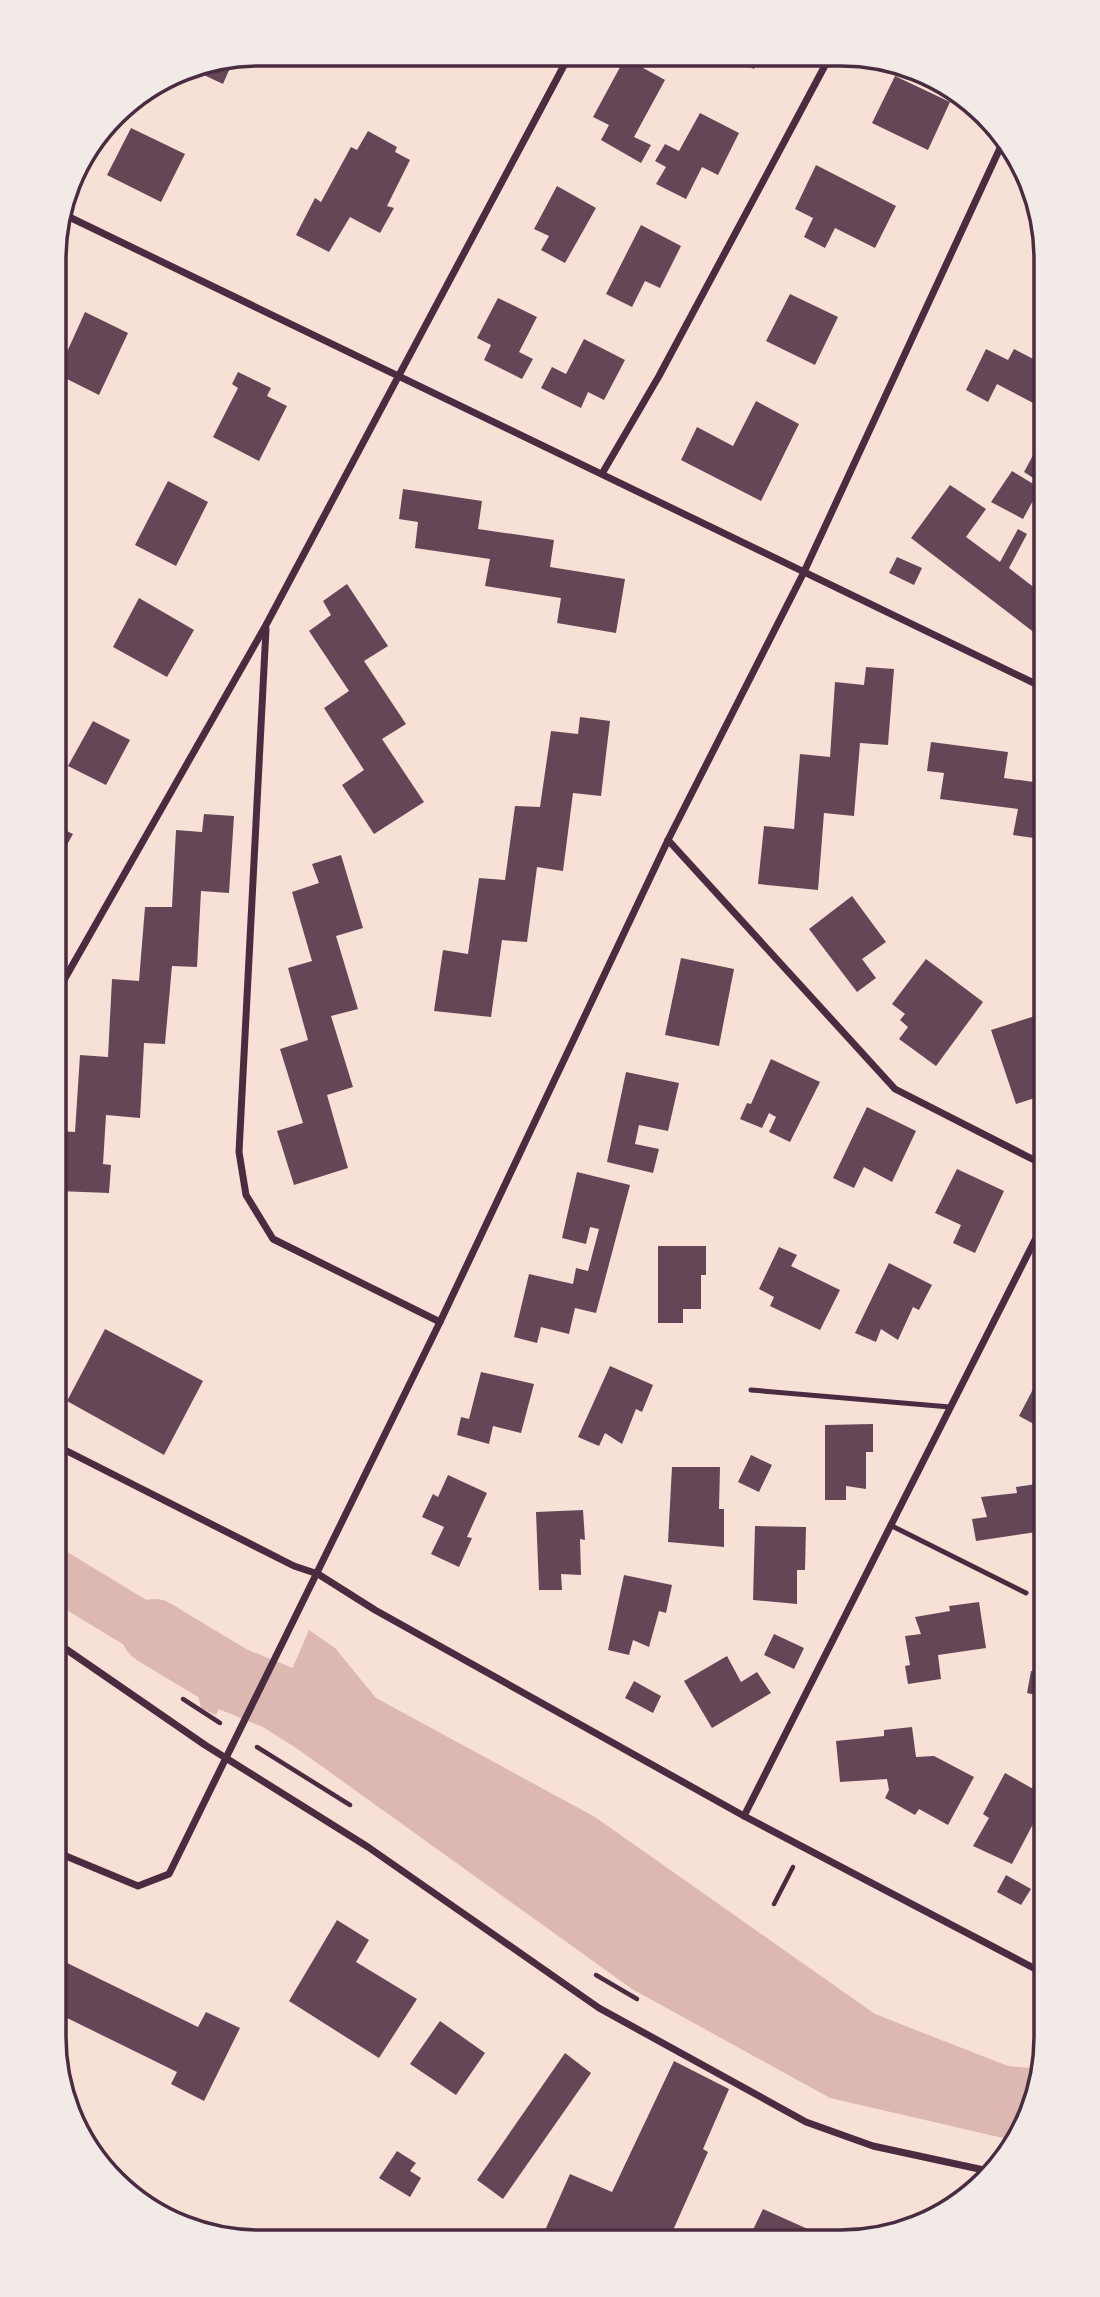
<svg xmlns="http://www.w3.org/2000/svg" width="1100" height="2297" font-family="'Golos Text',sans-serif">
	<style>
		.water { fill: #dcb8b0 }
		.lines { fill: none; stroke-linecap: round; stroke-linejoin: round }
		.river { stroke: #dcb8b0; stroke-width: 66 }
		.building { fill: #644757 }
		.path { stroke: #4a2c40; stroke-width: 4.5 }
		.service { stroke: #4a2c40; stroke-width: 5 }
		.minor { stroke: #4a2c40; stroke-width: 7 }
		.rim { fill: none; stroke: #4a2c40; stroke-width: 3.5 }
	</style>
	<rect width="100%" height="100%" fill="#f7e1d7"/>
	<!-- water -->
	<g class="water">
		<polygon points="59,1547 242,1658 216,1715 201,1708 197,1689 60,1606"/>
		<polygon points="309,1630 335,1648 376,1698 595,1817 875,2014 1008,2066 1041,2069 1030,2115 1016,2141 830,2098 632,1989 267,1727"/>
	</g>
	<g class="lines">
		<!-- river -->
		<polyline class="river" points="154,1632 232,1679 279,1698 358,1748"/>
	</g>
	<!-- building -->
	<g class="building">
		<polygon points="730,57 759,57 754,69"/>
		<polygon points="625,58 665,80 634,137 651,145 641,163 601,140 609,125 593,117"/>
		<polygon points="234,59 223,84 189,68"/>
		<polygon points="895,76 950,102 928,150 872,123"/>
		<polygon points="700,113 739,133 718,175 702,167 686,199 656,184 666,167 655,161 665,144 679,151"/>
		<polygon points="131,128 185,154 161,202 107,175"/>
		<polygon points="368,131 397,147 395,152 410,160 387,206 394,208 380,233 350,217 329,252 296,235 315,198 321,202 351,147 357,150"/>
		<polygon points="816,165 896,206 875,248 835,228 825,248 804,237 813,218 795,209"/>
		<polygon points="557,186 596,208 565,263 541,250 549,236 534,229"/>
		<polygon points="641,225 681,246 660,288 645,281 632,307 606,294"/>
		<polygon points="790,294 838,317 815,365 766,341"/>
		<polygon points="498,298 537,317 519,352 533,359 522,379 484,360 491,345 477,338"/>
		<polygon points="85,312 128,333 99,395 57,374"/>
		<polygon points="584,339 625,360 604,400 588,392 581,408 541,388 552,367 566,374"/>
		<polygon points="986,349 1008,360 1014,349 1039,362 1039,406 997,384 988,402 966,390"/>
		<polygon points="238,372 271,388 267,396 287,406 259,461 213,437 238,388 232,384"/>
		<polygon points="756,401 799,424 761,501 681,460 697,427 733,446"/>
		<polygon points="1039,444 1040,478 1038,481 1024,472"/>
		<polygon points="1012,471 1040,488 1023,519 991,502"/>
		<polygon points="168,481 208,502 176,566 135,545"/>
		<polygon points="950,485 986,509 966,537 1000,562 1018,529 1027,534 1009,568 1040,592 1040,637 911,538"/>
		<polygon points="403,489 482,501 478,529 554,540 550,567 625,579 616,633 557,623 561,598 485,586 490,559 415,548 418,522 399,519"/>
		<polygon points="897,557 922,568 914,585 889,573"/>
		<polygon points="347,584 388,646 364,661 406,724 382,739 424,802 374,834 342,785 364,770 324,708 349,691 309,631 331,615 323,601"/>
		<polygon points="139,598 194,630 167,677 113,647"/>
		<polygon points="866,667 894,669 888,745 860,743 854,816 824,813 818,890 758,884 764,826 794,829 800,754 830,757 835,682 864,685"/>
		<polygon points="580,717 610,721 601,796 573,793 563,871 537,867 527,942 502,940 491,1017 434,1011 443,950 468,954 479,878 505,880 515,806 540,807 551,731 578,734"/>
		<polygon points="93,721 130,740 106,785 68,766"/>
		<polygon points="931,742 1008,752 1004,778 1041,783 1041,839 1013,835 1018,809 940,799 944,773 927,771"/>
		<polygon points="204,814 234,816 229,893 201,891 197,967 172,966 165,1044 144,1043 140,1118 106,1115 103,1164 111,1165 109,1193 58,1191 58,1131 75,1132 80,1055 108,1057 112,979 139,981 145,907 172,907 176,830 202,832"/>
		<polygon points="57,816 63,819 58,827 73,834 58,861 65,864 57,878"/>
		<polygon points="341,855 363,928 336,936 358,1009 331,1016 353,1087 327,1095 348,1168 294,1185 277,1131 303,1123 280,1049 308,1040 288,968 312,961 292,892 319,883 312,864"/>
		<polygon points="852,896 886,942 862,959 876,978 857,992 809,929"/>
		<polygon points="681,958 734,969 719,1046 665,1035"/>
		<polygon points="926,959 983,1002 936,1066 899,1039 908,1027 900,1020 905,1014 892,1004"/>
		<polygon points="1035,1016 1042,1034 1042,1080 1033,1082 1038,1097 1016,1104 991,1030"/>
		<polygon points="771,1059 820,1082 790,1142 769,1132 776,1117 769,1113 762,1128 740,1119 747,1103 751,1104"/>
		<polygon points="626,1072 679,1083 668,1131 639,1125 635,1144 659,1149 653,1173 607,1162"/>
		<polygon points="867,1107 916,1131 892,1182 864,1167 854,1188 833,1178"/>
		<polygon points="957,1169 1004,1191 975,1253 953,1243 961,1225 935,1213"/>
		<polygon points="577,1172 630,1185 596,1313 575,1308 569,1334 541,1327 537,1343 514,1337 529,1274 573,1284 576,1268 588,1271 599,1229 590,1227 586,1244 562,1238"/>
		<polygon points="658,1246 706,1246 706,1275 701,1275 701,1309 683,1309 683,1323 658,1323"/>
		<polygon points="779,1247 797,1255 791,1266 840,1290 820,1330 770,1306 774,1297 759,1289"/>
		<polygon points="889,1263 932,1285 919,1310 913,1307 898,1340 881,1329 876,1342 855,1333"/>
		<polygon points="105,1329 203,1381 164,1455 67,1401"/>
		<polygon points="610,1366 653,1385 642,1412 636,1409 622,1444 605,1433 599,1446 578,1437"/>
		<polygon points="1043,1370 1043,1429 1019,1416"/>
		<polygon points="481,1372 534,1384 521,1433 493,1426 489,1444 457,1435 461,1417 469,1419"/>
		<polygon points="873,1424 873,1452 866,1452 866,1489 846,1486 846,1500 825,1500 825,1425"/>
		<polygon points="751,1455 772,1465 759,1492 738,1482"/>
		<polygon points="672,1467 720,1467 719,1509 724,1509 724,1547 668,1542"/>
		<polygon points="448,1475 487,1493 467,1537 472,1538 459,1567 431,1554 444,1527 422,1517 433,1494 438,1497"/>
		<polygon points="1043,1483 1043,1531 976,1541 972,1519 987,1517 981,1497 1017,1493 1016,1487"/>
		<polygon points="583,1510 585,1540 580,1539 581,1575 561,1574 562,1590 539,1590 536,1512"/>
		<polygon points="755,1526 806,1527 805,1570 797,1570 797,1604 753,1600"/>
		<polygon points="624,1575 672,1585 666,1613 659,1611 649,1647 633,1640 629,1655 608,1650"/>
		<polygon points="979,1602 986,1648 938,1655 941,1679 908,1684 905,1666 910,1665 905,1636 921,1634 915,1617 950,1611 949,1606"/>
		<polygon points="774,1634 804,1648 794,1669 764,1655"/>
		<polygon points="727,1656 741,1682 757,1672 771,1693 712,1728 684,1681"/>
		<polygon points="1031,1671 1044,1673 1044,1697 1027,1693"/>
		<polygon points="634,1681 661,1696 653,1713 625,1698"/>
		<polygon points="912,1727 916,1757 934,1756 974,1777 948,1825 919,1809 915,1815 885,1798 889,1790 887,1779 840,1782 836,1741 884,1736 884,1730"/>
		<polygon points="1005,1773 1044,1795 1044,1803 1012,1864 973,1846 989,1818 983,1814"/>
		<polygon points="1006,1875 1031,1889 1021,1905 997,1892"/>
		<polygon points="337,1920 369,1940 356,1962 417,1999 379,2058 289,2001"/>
		<polygon points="61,1960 198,2027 206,2012 240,2028 204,2101 171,2084 177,2072 61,2015"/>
		<polygon points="440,2021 485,2053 456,2095 410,2064"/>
		<polygon points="565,2053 591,2073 503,2199 477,2180"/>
		<polygon points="674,2061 729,2089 703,2149 708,2152 670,2237 542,2237 570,2174 612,2192"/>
		<polygon points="397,2151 416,2163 410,2171 421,2178 410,2197 379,2178"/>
		<polygon points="763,2209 819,2234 818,2236 750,2236"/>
	</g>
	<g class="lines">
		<!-- path -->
		<g class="path">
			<polyline points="183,1699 220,1723"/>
			<polyline points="257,1747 350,1805"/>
			<polyline points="774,1904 793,1867"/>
			<polyline points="596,1975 637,1999"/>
		</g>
		<!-- service -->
		<g class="service">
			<polyline points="751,1390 950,1407"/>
			<polyline points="890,1525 1026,1593"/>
		</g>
		<!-- minor -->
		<g class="minor">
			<polyline points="63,214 1040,686"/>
			<polyline points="603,472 659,376 829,58"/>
			<polyline points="266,629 239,1152 246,1195 273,1239 440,1322"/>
			<polyline points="668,840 895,1089 1042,1164"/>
			<polyline points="57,976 64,980 266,625 569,56"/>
			<polyline points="59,1447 294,1566 318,1574 375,1610 744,1816 1045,1974"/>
			<polyline points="60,1645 205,1745 368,1847 599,2008 806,2122 873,2146 993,2172"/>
			<polyline points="744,1816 1042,1226"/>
			<polyline points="61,1854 138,1886 169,1874 440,1322 668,840 804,572 1001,146"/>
		</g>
	</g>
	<!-- crop -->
	<path d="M0 0H1100V2297H0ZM259 66H841A193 193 0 0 1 1034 259V2037A193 193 0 0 1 841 2230H259A193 193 0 0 1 66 2037V259A193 193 0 0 1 259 66Z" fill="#f1eae7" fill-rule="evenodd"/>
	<path class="rim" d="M259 66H841A193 193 0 0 1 1034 259V2037A193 193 0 0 1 841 2230H259A193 193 0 0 1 66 2037V259A193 193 0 0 1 259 66Z"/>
</svg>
